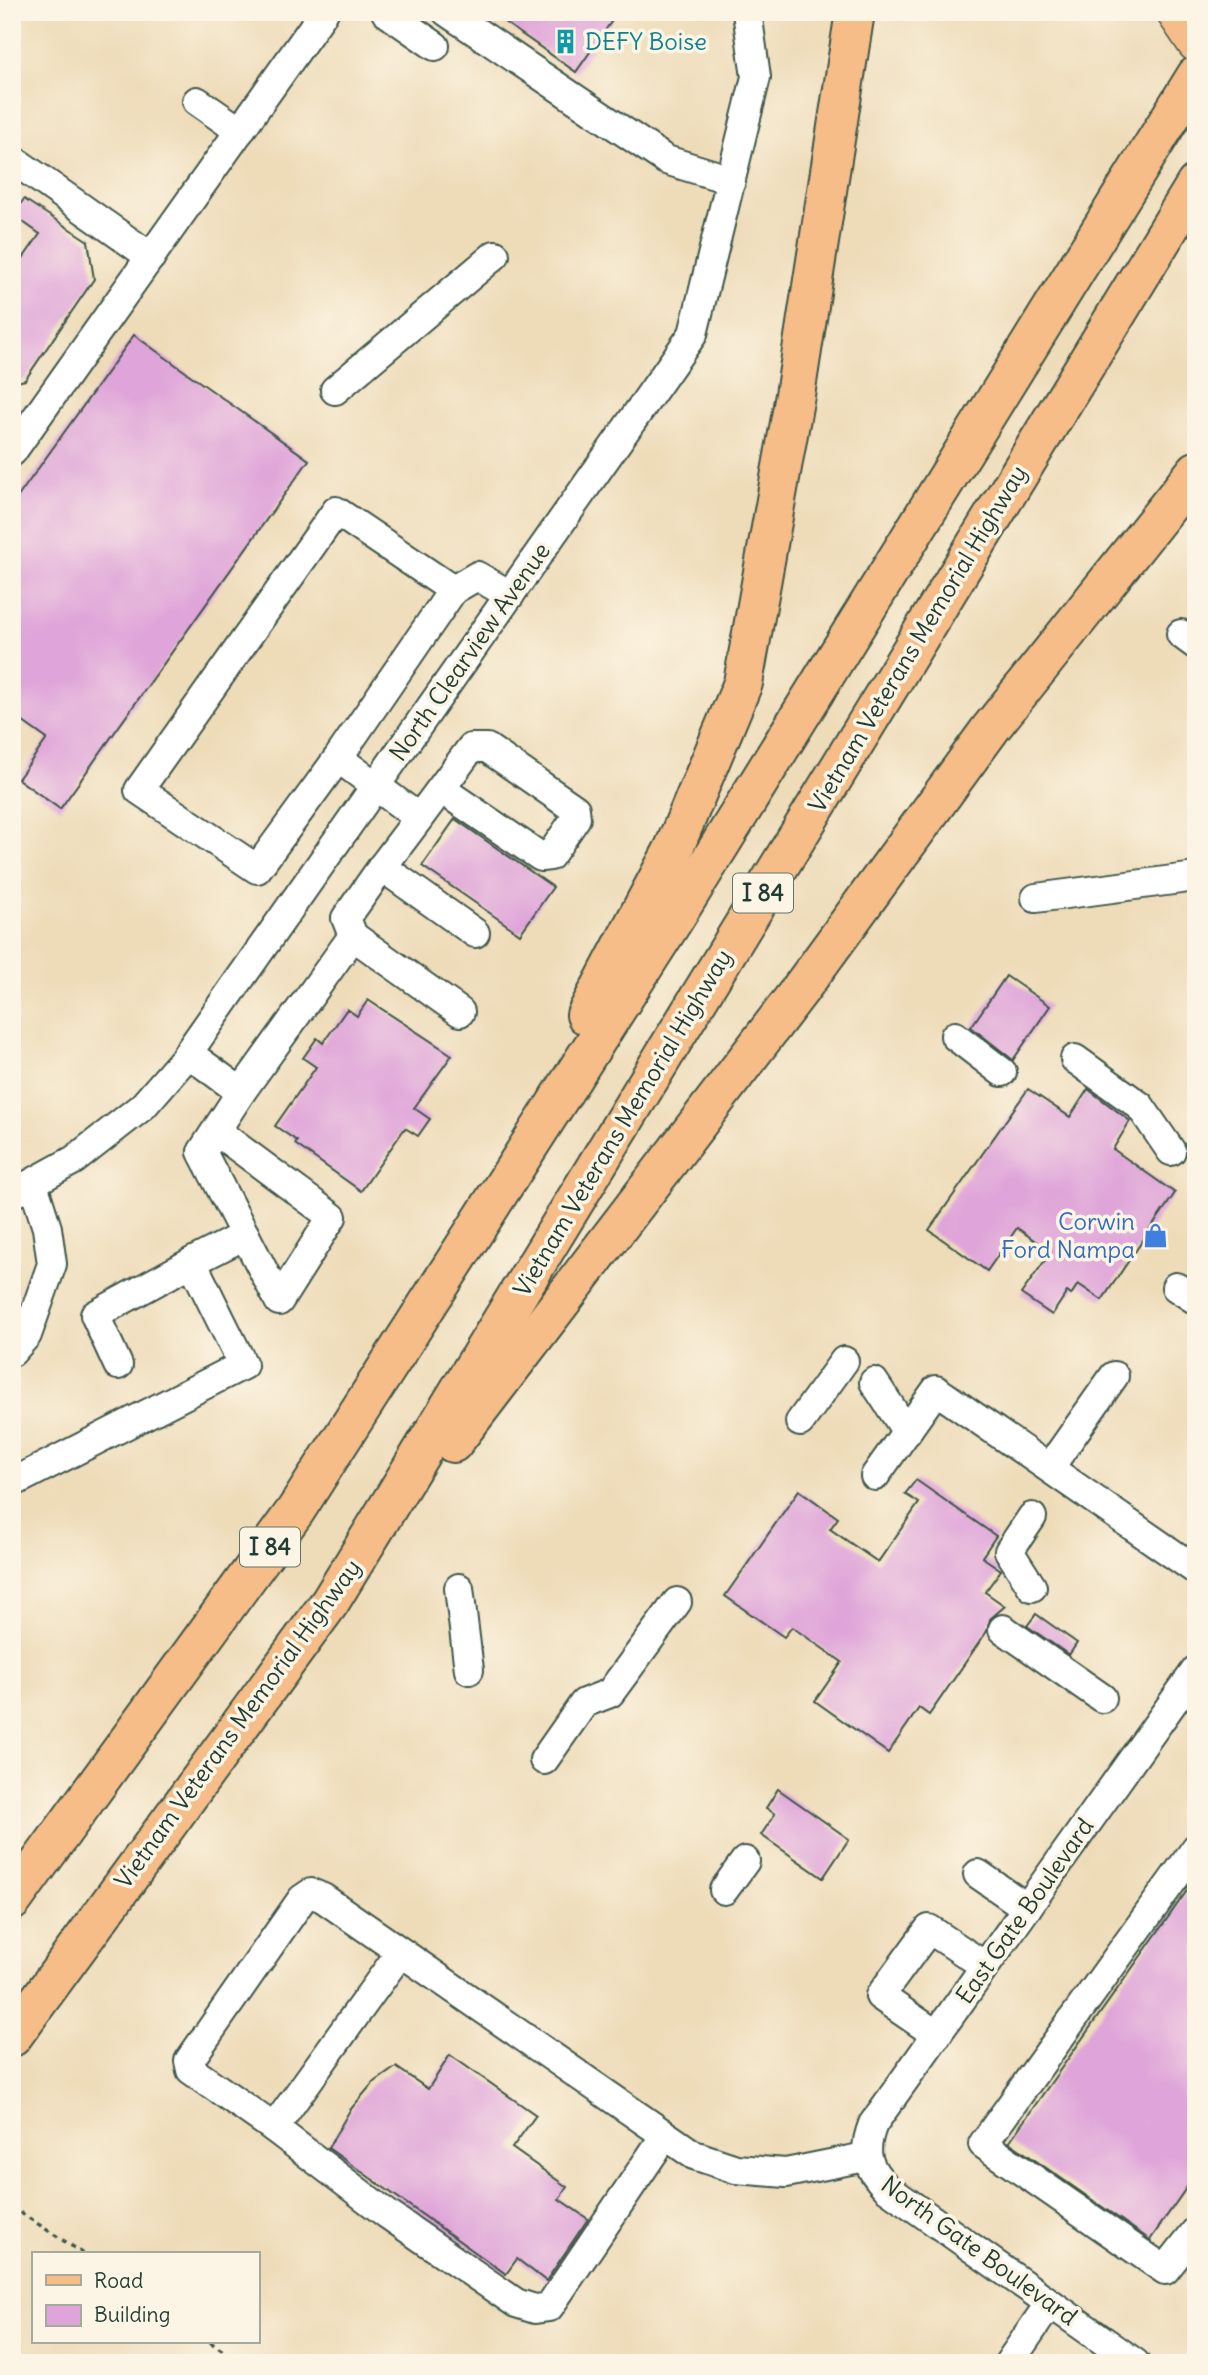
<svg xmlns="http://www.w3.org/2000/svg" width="1208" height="2375" font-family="Delius,sans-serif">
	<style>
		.building { fill: #dfa4d9 }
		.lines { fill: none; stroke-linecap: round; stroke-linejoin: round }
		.minor-casing { stroke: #3e5548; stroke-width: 32 }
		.major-casing { stroke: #3e5548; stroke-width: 40 }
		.highway-casing { stroke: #3e5548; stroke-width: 42 }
		.path { stroke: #3e5548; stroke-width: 3.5; stroke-dasharray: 5 5; stroke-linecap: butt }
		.minor { stroke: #fff; stroke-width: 28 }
		.major { stroke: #f7bd88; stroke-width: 37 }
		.highway { stroke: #f7bd88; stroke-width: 38 }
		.labels { text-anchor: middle; stroke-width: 7; stroke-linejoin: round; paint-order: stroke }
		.shield { fill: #fcf5e5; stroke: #617469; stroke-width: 2 }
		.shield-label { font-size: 23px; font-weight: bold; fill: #1f3d34 }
		.culture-label { font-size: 24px; fill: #0d838f; stroke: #fcf5e5; text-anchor: start }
		.street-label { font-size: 24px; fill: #1f3d34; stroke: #fcf5e5 }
		.shop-label { font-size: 24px; fill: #366cbe; stroke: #fcf5e5; text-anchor: end }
	</style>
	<rect width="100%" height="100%" fill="#fcf5e5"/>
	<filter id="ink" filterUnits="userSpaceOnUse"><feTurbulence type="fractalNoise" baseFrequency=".0143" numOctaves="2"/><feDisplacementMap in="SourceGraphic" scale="14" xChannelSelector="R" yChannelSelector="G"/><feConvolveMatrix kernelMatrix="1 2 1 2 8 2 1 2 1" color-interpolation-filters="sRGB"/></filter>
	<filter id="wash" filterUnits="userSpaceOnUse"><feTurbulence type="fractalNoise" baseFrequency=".00686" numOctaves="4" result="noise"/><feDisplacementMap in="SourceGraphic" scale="28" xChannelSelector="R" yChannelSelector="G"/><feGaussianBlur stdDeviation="1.57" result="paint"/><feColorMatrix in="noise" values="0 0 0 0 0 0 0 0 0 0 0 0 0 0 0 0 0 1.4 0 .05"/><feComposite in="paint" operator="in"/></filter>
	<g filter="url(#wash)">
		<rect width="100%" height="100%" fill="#eedcb9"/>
		<g id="blocks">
			<!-- building -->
			<g class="building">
				<polygon points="490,12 618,12 576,72"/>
				<polygon points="24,199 88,241 94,279 25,380 12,383 12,274 40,234 13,215"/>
				<polygon points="134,335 309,460 60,809 18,779 47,739 12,714 12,505"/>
				<polygon points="455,819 553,887 520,934 422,866"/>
				<polygon points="1006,976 1050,1006 1013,1060 971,1027"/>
				<polygon points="368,1000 452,1055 414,1108 430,1119 418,1136 405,1128 361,1191 295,1144 297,1141 275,1126 316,1067 303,1058 317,1038 323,1043 347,1009 357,1016"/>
				<polygon points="1028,1089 1070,1117 1088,1089 1130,1121 1113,1149 1175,1193 1102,1300 1078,1284 1071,1295 1067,1292 1052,1315 1021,1294 1051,1252 1017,1228 987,1271 929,1230"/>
				<polygon points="916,1480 996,1536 982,1557 1001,1570 985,1592 1005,1606 990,1619 987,1631 929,1715 919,1708 888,1753 815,1701 842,1662 792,1627 784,1637 725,1596 799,1490 838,1518 830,1529 878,1562 919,1503 905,1494"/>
				<polygon points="1036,1614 1077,1643 1069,1655 1027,1626"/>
				<polygon points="778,1789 849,1839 823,1878 761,1835 775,1814 766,1808"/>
				<polygon points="1196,1878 1196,2189 1189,2184 1150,2240 1009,2142"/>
				<polygon points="450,2055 536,2115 512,2148 567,2187 559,2199 588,2219 546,2281 517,2259 506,2274 328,2148 350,2110 372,2084 396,2067 428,2089"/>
			</g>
		</g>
	</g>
	<g filter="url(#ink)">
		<use href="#blocks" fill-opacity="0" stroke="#3e5548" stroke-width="2"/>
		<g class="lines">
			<defs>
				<g id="minor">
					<polyline points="386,12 435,46"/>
					<polyline points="447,12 666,160 731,180"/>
					<polyline points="197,101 240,131"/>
					<polyline points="12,159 151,257"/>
					<polyline points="335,390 495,255"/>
					<polyline points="12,452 324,12"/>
					<polyline points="453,590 477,576 510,595"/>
					<polyline points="1181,634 1196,645"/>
					<polyline points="338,758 453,590 336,511 139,790 257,869 338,758 419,818 382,867 475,933"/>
					<polyline points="419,818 471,748 487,748 575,809 576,818 550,856 541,857 441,789"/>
					<polyline points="1036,898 1196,877"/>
					<polyline points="353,936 346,918 382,867"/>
					<polyline points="955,1036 1002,1072"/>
					<polyline points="188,1053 241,1092 202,1152 279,1301 332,1217 216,1131"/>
					<polyline points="1075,1059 1140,1106 1171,1151"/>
					<polyline points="241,1092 353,936 460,1012"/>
					<polyline points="12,1194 74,1160 143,1106 183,1060 693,334 756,77 747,12"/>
					<polyline points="192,1262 245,1235"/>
					<polyline points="1176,1287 1196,1300"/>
					<polyline points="12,1352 27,1335 52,1264 47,1228 33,1184"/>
					<polyline points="874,1382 907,1432"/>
					<polyline points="800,1422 844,1361"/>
					<polyline points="1050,1467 1114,1376"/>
					<polyline points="875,1476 936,1390 1196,1570"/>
					<polyline points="12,1483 243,1365 192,1262 95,1315 118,1365"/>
					<polyline points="1032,1587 1009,1551 1032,1517"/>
					<polyline points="459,1588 469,1670"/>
					<polyline points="1003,1629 1102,1698"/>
					<polyline points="544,1760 584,1703 610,1693 677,1602"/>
					<polyline points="1196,1848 983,2144 1165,2270 1196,2231"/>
					<polyline points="978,1874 1027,1908"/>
					<polyline points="724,1890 745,1861"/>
					<polyline points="400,1953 274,2128 191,2070 189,2061 302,1899 311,1893 323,1898 694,2155 736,2169 786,2173 865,2157"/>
					<polyline points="937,2035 880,1996 929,1929 985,1966"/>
					<polyline points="274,2128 387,2214 516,2303 535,2309 549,2307 664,2137"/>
					<polyline points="1009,2363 1050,2303"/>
					<path d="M 1135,2363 L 887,2188 C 866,2167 862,2152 873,2124 L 1196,1670"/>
				</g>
				<polyline id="major" points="1175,12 1196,43"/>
				<g id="highway">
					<polyline points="586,1015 674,848 743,683 795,395 855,12"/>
					<polyline points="453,1443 799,991 991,728 1196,471"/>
					<polyline points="12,1901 296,1510 676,916 1196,76"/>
					<polyline points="12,2037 330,1602 1196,184"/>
				</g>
			</defs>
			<!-- minor casing -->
			<use href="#minor" class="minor-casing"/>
			<!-- major casing -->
			<use href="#major" class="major-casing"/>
			<!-- highway casing -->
			<use href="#highway" class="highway-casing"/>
			<!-- path -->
			<g class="path">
				<polyline points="12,2207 84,2254"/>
				<polyline points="210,2342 241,2363"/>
			</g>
			<!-- minor -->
			<use href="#minor" class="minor"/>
			<!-- major -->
			<use href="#major" class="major"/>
			<!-- highway -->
			<use href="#highway" class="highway"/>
		</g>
	</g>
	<!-- icons -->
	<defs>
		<symbol id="building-bare" viewBox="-9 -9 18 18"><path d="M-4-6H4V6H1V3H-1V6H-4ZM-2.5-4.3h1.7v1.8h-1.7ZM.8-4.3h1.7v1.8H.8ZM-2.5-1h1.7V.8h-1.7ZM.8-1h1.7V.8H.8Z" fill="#0f9aa8" stroke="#fcf5e5" stroke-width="2.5" paint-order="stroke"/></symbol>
		<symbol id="shop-bare" viewBox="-9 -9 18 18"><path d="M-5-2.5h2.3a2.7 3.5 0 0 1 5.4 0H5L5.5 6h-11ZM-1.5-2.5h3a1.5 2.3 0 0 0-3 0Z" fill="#3f7fe0" stroke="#fcf5e5" stroke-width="2.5" paint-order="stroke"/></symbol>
	</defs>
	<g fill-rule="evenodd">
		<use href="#building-bare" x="548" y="24" width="35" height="35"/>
		<use href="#shop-bare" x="1138" y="1218" width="35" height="35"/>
	</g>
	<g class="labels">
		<!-- shield labels -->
		<g class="shield">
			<rect x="733" y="873.5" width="60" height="39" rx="5"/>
			<rect x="240" y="1527.5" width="60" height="39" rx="5"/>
		</g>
		<g class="shield-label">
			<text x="763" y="901">I 84</text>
			<text x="270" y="1555">I 84</text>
		</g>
		<!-- culture labels -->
		<g class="culture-label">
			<text x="585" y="50">DEFY Boise</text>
		</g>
		<!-- street labels -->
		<g class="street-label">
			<text transform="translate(918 639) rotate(-59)" y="8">Vietnam Veterans Memorial Highway</text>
			<text transform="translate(470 652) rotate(-55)" y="8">North Clearview Avenue</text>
			<text transform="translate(623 1123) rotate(-59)" y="8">Vietnam Veterans Memorial Highway</text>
			<text transform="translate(238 1724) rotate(-54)" y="8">Vietnam Veterans Memorial Highway</text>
			<text transform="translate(1025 1911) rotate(-55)" y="8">East Gate Boulevard</text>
			<text transform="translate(979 2251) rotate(36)" y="8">North Gate Boulevard</text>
		</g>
		<!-- shop labels -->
		<g class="shop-label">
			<text x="1135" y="1230">Corwin<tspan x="1135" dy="28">Ford Nampa</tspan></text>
		</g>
	</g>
	<!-- margin -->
	<rect width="1208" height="2375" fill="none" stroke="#fcf5e5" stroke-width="42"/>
	<!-- legend -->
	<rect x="32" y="2252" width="228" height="91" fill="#fcf5e5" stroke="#a4ab9e" stroke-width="2"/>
	<rect x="46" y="2275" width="35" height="10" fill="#f7bd88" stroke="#a4ab9e" stroke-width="2"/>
	<text x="94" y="2288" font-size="21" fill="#1f3d34">Road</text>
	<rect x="46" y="2305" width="35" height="21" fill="#dfa4d9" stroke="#a4ab9e" stroke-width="2"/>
	<text x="94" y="2322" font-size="21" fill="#1f3d34">Building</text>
</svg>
